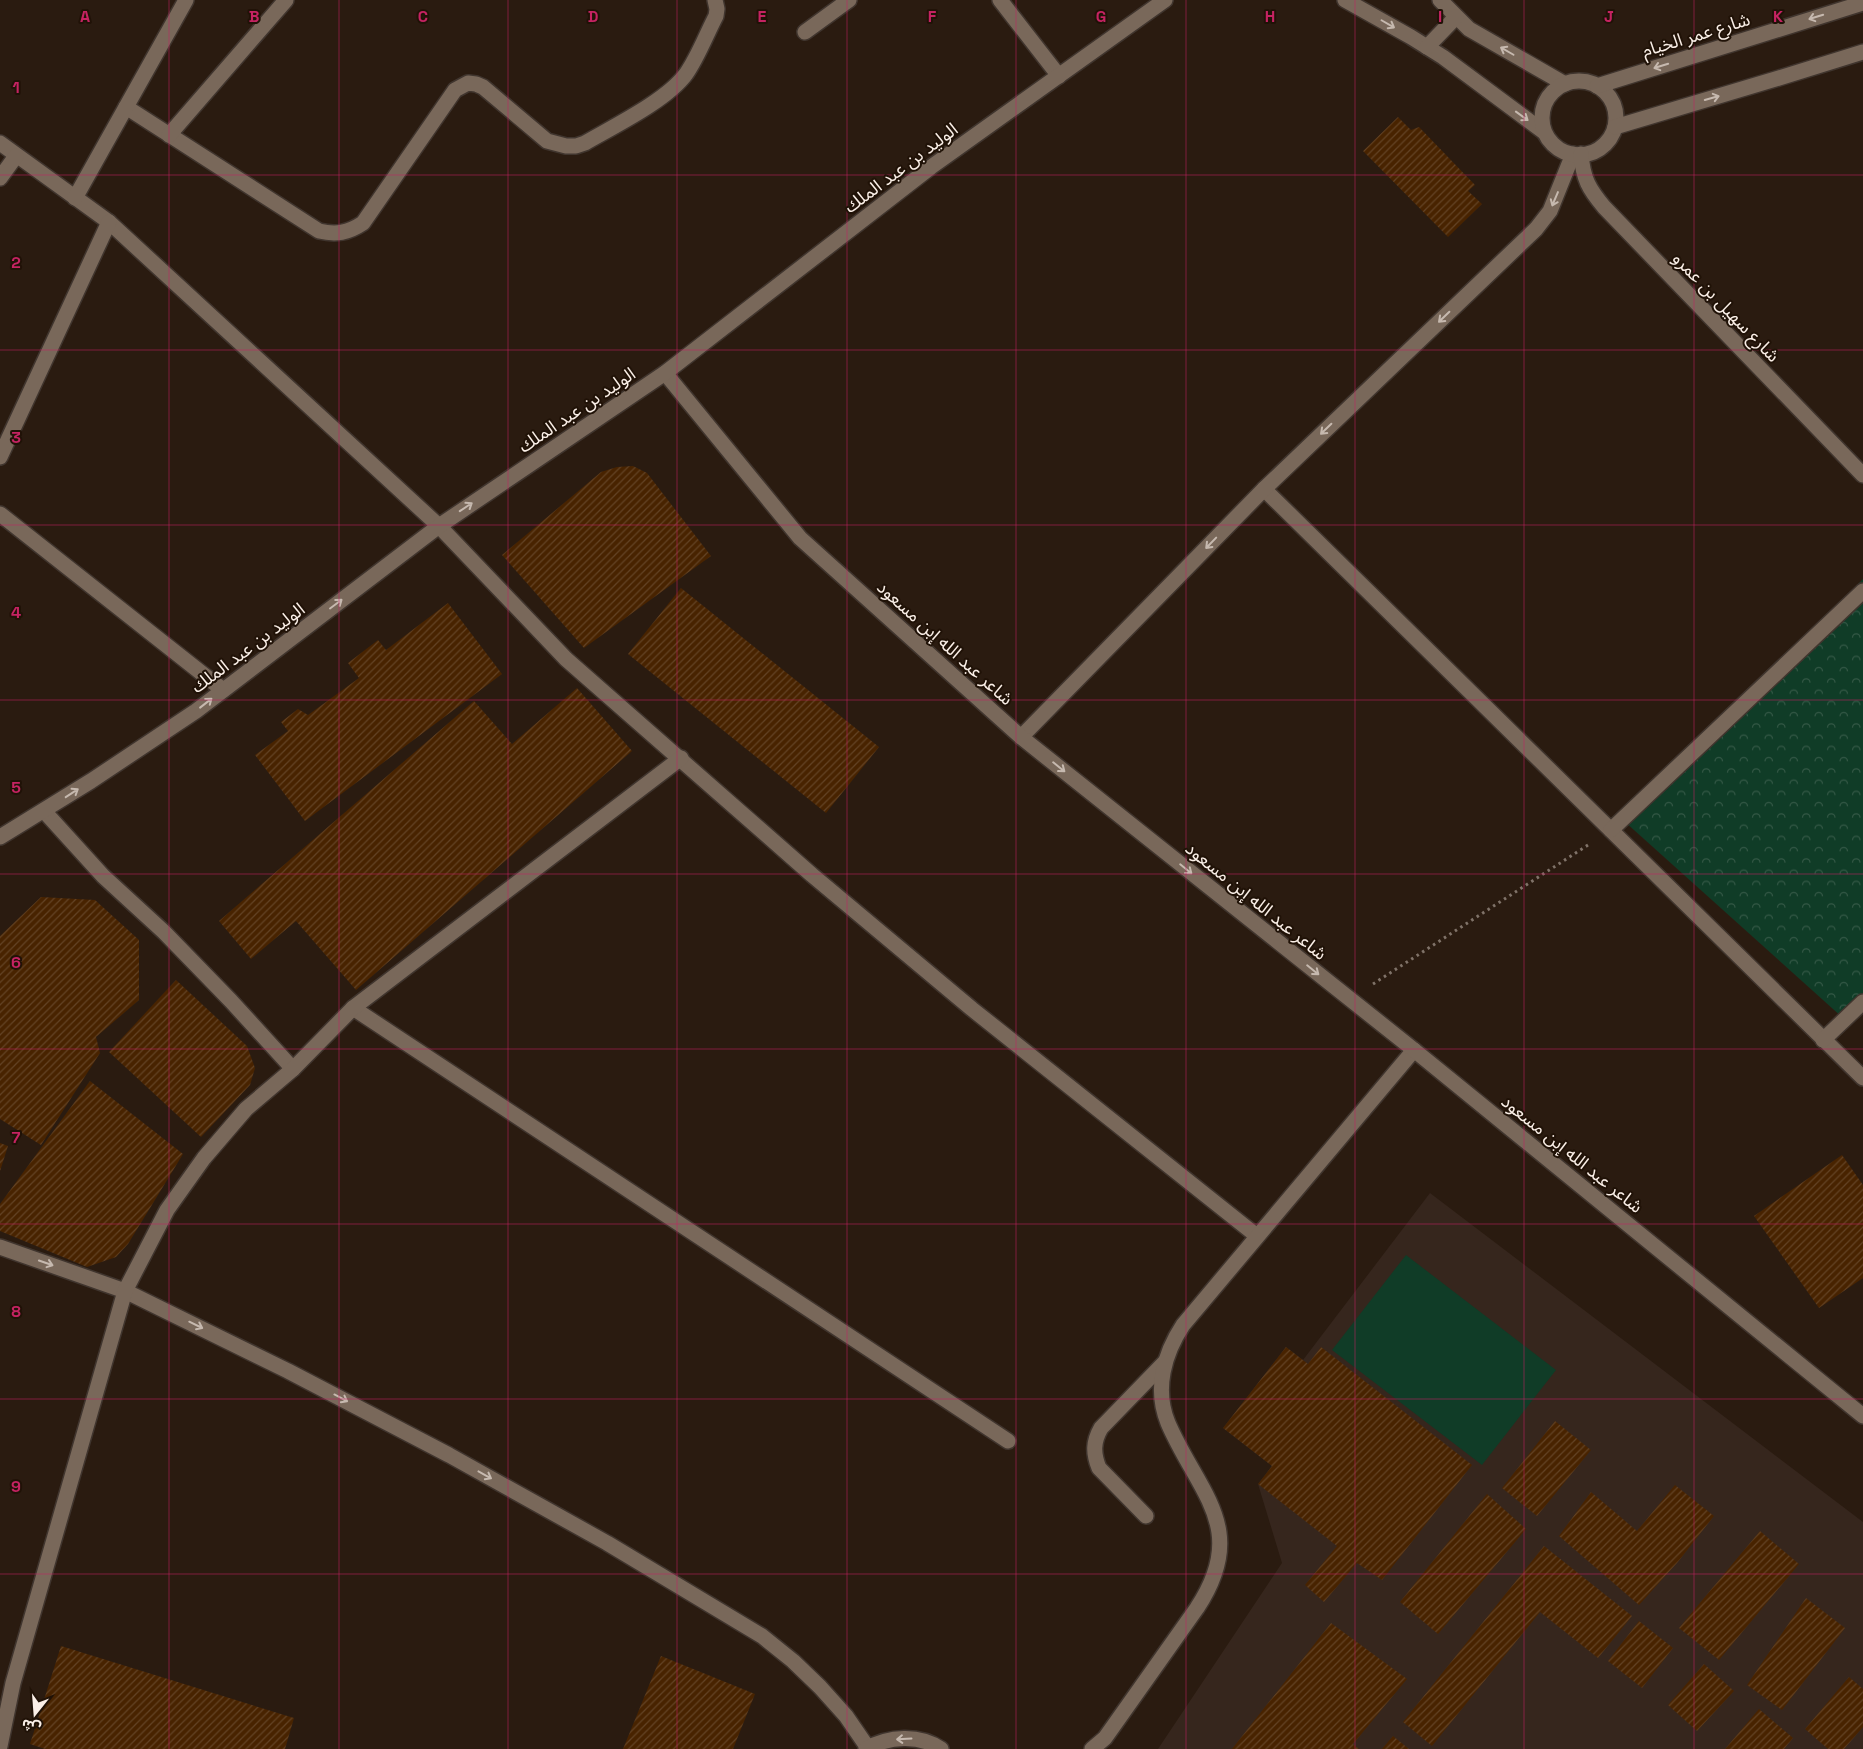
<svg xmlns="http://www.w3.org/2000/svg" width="1863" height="1749" font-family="'Space Grotesk','Noto Sans Arabic',sans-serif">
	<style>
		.education { fill: #36261d }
		.park { fill: url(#park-crowns) }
		.pitch { fill: #103c27 }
		.building { fill: url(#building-hatch) }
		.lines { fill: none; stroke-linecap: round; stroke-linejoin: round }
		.service-casing { stroke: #40352e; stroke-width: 18 }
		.minor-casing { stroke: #40352e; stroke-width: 18 }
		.tertiary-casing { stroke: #40352e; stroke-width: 18 }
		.secondary-casing { stroke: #40352e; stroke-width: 18 }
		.path { stroke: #807369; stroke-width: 3; stroke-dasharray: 2.5 4; stroke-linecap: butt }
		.service { stroke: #79685a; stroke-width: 15 }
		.minor { stroke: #79685a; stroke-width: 15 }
		.tertiary { stroke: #79685a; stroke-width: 15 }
		.secondary { stroke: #79685a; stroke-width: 15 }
		.oneway { stroke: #c6b9af }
		.grid { fill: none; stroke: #c52362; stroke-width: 1; stroke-opacity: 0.55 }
		.labels { text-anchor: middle; stroke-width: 4; stroke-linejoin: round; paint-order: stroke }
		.street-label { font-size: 18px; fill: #faefe7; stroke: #201207 }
		.grid-label { font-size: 16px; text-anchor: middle; font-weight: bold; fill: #c52362; stroke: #201207; stroke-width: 4; stroke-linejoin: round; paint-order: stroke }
	</style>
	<defs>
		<pattern id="park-crowns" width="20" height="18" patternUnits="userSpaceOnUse" patternTransform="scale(1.25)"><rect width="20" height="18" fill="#103c27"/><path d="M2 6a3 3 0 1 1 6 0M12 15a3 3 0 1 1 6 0" fill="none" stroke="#345846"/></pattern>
		<pattern id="building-hatch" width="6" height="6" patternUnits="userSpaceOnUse" patternTransform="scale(1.25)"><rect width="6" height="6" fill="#482300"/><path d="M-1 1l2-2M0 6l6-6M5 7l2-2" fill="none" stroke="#634325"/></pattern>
	</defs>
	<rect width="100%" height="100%" fill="#2a1b10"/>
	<!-- education -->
	<polygon class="education" points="1430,1193 1863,1522 1863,1749 1158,1749 1282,1563 1258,1484 1272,1466 1223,1428 1286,1347 1303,1360"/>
	<!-- park -->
	<polygon class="park" points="1863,579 1863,999 1843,1018 1624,821"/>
	<!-- pitch -->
	<polygon class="pitch" points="1406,1255 1556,1370 1482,1465 1332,1350"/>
	<!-- building -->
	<g class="building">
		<polygon points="1398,117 1411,130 1419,127 1475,185 1468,191 1482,204 1448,237 1363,151"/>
		<polygon points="633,466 647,473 711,556 584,648 502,555 601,472 617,467"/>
		<polygon points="681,588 879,747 826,813 628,654"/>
		<polygon points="448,603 502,674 305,821 255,755 288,731 281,722 298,709 308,715 359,678 348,663 378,640 386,650"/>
		<polygon points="577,688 632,751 356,990 296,921 251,959 219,921 474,701 512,744"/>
		<polygon points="41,897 95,900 139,940 139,1000 96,1037 100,1053 41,1145 0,1119 0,936"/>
		<polygon points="176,980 247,1046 255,1068 250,1085 201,1137 109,1052"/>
		<polygon points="90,1081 183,1154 128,1244 116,1257 87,1267 0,1231 0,1204"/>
		<polygon points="0,1143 8,1146 0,1171"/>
		<polygon points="1842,1155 1863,1185 1863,1278 1819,1308 1754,1216"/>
		<polygon points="1286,1347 1308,1364 1321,1347 1472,1465 1382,1580 1357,1563 1324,1602 1305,1585 1337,1546 1258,1484 1272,1466 1223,1428"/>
		<polygon points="1555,1421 1591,1450 1537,1516 1502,1488"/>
		<polygon points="1675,1485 1714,1516 1677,1563 1639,1605 1559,1536 1591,1492 1637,1531"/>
		<polygon points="1487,1494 1526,1529 1438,1634 1400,1602"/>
		<polygon points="1760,1531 1799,1564 1719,1660 1679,1628"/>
		<polygon points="1544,1546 1632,1616 1598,1658 1540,1612 1432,1746 1403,1722"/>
		<polygon points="1806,1598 1845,1628 1782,1710 1747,1685"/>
		<polygon points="1639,1621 1673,1648 1642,1688 1608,1661"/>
		<polygon points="1331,1623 1407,1679 1353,1744 1359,1749 1232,1749"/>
		<polygon points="61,1646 294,1718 285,1749 45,1749 30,1744"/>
		<polygon points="661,1656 755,1694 733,1749 623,1749"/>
		<polygon points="1704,1664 1734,1691 1697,1731 1668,1705"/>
		<polygon points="1849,1677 1863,1689 1863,1727 1844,1749 1828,1749 1805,1729"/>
		<polygon points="1759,1709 1793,1738 1784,1749 1725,1749"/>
		<polygon points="1393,1736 1409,1749 1382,1749"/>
	</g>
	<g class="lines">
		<defs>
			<path id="service" d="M 1146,1516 L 1099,1468 C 1093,1453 1093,1442 1101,1428 L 1165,1362"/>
			<g id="minor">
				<polyline points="1000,0 1059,76"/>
				<polyline points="805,32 849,0"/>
				<path d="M 126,107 L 319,231 C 336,235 348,233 363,223 L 455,90 L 468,83 L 476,84 L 483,87 L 547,141 L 566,146 L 576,146 L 585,143 C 614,126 666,101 686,74 C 698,57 706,35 716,16 L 717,9 L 715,0"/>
				<polyline points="169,135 286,0"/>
				<polyline points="0,143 109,222 439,526 566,659 812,875 972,1009 1257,1236"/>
				<polyline points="0,178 16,156"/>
				<polyline points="75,198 186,0"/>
				<polyline points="0,457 109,222"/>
				<polyline points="1264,489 1863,1078"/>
				<polyline points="0,514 223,690"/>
				<polyline points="1021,737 1264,489 1536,229 1550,211 1573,154"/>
				<polyline points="44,811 103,876 164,932 231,1001 293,1069"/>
				<polyline points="1611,830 1863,591"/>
				<polyline points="353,1008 1008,1441"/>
				<polyline points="1823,1040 1863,1002"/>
				<polyline points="0,1247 125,1291 288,1371 449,1455 607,1543 762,1636 793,1661 820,1687 846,1716 868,1748"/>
				<polyline points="0,1746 13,1683 125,1291 167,1210 204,1158 246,1109 293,1069 353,1008 681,758"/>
				<path d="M 866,1749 C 889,1736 919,1734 941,1749"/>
				<path d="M 1092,1749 L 1105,1738 L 1197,1608 C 1250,1528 1198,1493 1168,1423 C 1154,1389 1164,1354 1183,1325 L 1414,1050"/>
			</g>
			<g id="tertiary">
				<polyline points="1345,0 1411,37 1443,57 1544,132"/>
				<polyline points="1440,0 1469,29 1565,84"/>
				<polyline points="1427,47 1456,17"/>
				<circle cx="1579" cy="118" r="37"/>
				<polyline points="1597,86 1863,3"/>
				<polyline points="1615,127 1779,78 1863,52"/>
				<path d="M 1581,154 C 1583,179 1589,189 1604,207 L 1863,475"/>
				<polyline points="665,373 800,538 1021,737 1414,1050 1863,1416"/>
			</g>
			<polyline id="secondary" points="0,837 91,781 196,711 439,526 665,373 931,167 1165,0"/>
		</defs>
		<!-- service casing -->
		<use href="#service" class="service-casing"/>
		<!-- minor casing -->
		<use href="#minor" class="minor-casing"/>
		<!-- tertiary casing -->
		<use href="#tertiary" class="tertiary-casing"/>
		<!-- secondary casing -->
		<use href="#secondary" class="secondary-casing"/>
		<!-- path -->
		<polyline class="path" points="1373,984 1588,845"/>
		<!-- service -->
		<use href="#service" class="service"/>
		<!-- minor -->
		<use href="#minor" class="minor"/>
		<!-- tertiary -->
		<use href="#tertiary" class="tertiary"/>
		<!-- secondary -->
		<use href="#secondary" class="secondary"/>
	</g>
	<!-- one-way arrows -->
	<defs><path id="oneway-shaft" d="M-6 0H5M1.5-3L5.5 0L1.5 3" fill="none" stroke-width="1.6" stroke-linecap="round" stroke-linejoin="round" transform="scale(1.25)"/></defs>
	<g class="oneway">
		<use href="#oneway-shaft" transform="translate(1816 17) rotate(163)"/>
		<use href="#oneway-shaft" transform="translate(1388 24) rotate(30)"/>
		<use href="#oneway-shaft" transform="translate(1507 51) rotate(-150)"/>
		<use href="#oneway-shaft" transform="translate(1661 66) rotate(163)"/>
		<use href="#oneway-shaft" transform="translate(1712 98) rotate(-16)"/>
		<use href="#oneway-shaft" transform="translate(1522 116) rotate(36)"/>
		<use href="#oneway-shaft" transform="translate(1555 199) rotate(113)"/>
		<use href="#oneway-shaft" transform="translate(1444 317) rotate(136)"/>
		<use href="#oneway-shaft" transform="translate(1326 429) rotate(136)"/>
		<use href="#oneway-shaft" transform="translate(466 507) rotate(-34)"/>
		<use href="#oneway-shaft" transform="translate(1211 543) rotate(134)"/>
		<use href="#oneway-shaft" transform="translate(336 604) rotate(-37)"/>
		<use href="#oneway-shaft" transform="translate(206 703) rotate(-38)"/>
		<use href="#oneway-shaft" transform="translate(1059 767) rotate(39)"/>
		<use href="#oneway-shaft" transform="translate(72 793) rotate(-33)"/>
		<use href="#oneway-shaft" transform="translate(1186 869) rotate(39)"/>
		<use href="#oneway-shaft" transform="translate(1313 970) rotate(39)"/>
		<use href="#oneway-shaft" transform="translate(46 1263) rotate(19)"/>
		<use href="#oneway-shaft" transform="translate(196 1325) rotate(26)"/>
		<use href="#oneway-shaft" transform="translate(341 1398) rotate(28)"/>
		<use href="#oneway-shaft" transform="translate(485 1475) rotate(29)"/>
		<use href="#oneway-shaft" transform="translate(904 1739) rotate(177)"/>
	</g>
	<!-- grid -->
	<path class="grid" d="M 169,0 L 169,1749M 339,0 L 339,1749M 508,0 L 508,1749M 677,0 L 677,1749M 847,0 L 847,1749M 1016,0 L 1016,1749M 1186,0 L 1186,1749M 1355,0 L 1355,1749M 1524,0 L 1524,1749M 1694,0 L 1694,1749M 0,175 L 1863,175M 0,350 L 1863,350M 0,525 L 1863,525M 0,700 L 1863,700M 0,874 L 1863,874M 0,1049 L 1863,1049M 0,1224 L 1863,1224M 0,1399 L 1863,1399M 0,1574 L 1863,1574"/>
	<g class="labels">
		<!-- street labels -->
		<g class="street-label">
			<text transform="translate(1696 35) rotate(-17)" y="6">شارع عمر الخيام</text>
			<text transform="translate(901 168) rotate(-37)" y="6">الوليد بن عبد الملك</text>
			<text transform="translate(1726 307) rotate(46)" y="6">شارع سهيل بن عمرو</text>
			<text transform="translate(577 410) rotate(-34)" y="6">الوليد بن عبد الملك</text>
			<text transform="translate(945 643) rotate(42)" y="6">شاعر عبد الله إبن مسعود</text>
			<text transform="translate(248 648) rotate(-37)" y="6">الوليد بن عبد الملك</text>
			<text transform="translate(1256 901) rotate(39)" y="6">شاعر عبد الله إبن مسعود</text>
			<text transform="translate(1572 1154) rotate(39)" y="6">شاعر عبد الله إبن مسعود</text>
		</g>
	</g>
	<g class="grid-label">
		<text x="85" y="22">A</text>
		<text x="254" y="22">B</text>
		<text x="423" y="22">C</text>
		<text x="593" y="22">D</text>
		<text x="762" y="22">E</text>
		<text x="932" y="22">F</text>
		<text x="1101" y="22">G</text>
		<text x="1270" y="22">H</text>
		<text x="1440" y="22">I</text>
		<text x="1609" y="22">J</text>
		<text x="1778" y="22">K</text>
		<text x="16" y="93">1</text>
		<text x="16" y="268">2</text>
		<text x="16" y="443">3</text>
		<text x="16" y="618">4</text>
		<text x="16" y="793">5</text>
		<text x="16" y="968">6</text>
		<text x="16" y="1143">7</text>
		<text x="16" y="1317">8</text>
		<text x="16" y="1492">9</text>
	</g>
	<!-- north arrow -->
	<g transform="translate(35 1714) rotate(197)" stroke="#201207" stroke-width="4" paint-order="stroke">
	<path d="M0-4L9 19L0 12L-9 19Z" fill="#faefe7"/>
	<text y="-8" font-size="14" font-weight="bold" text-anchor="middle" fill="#faefe7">ش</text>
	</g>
</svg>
